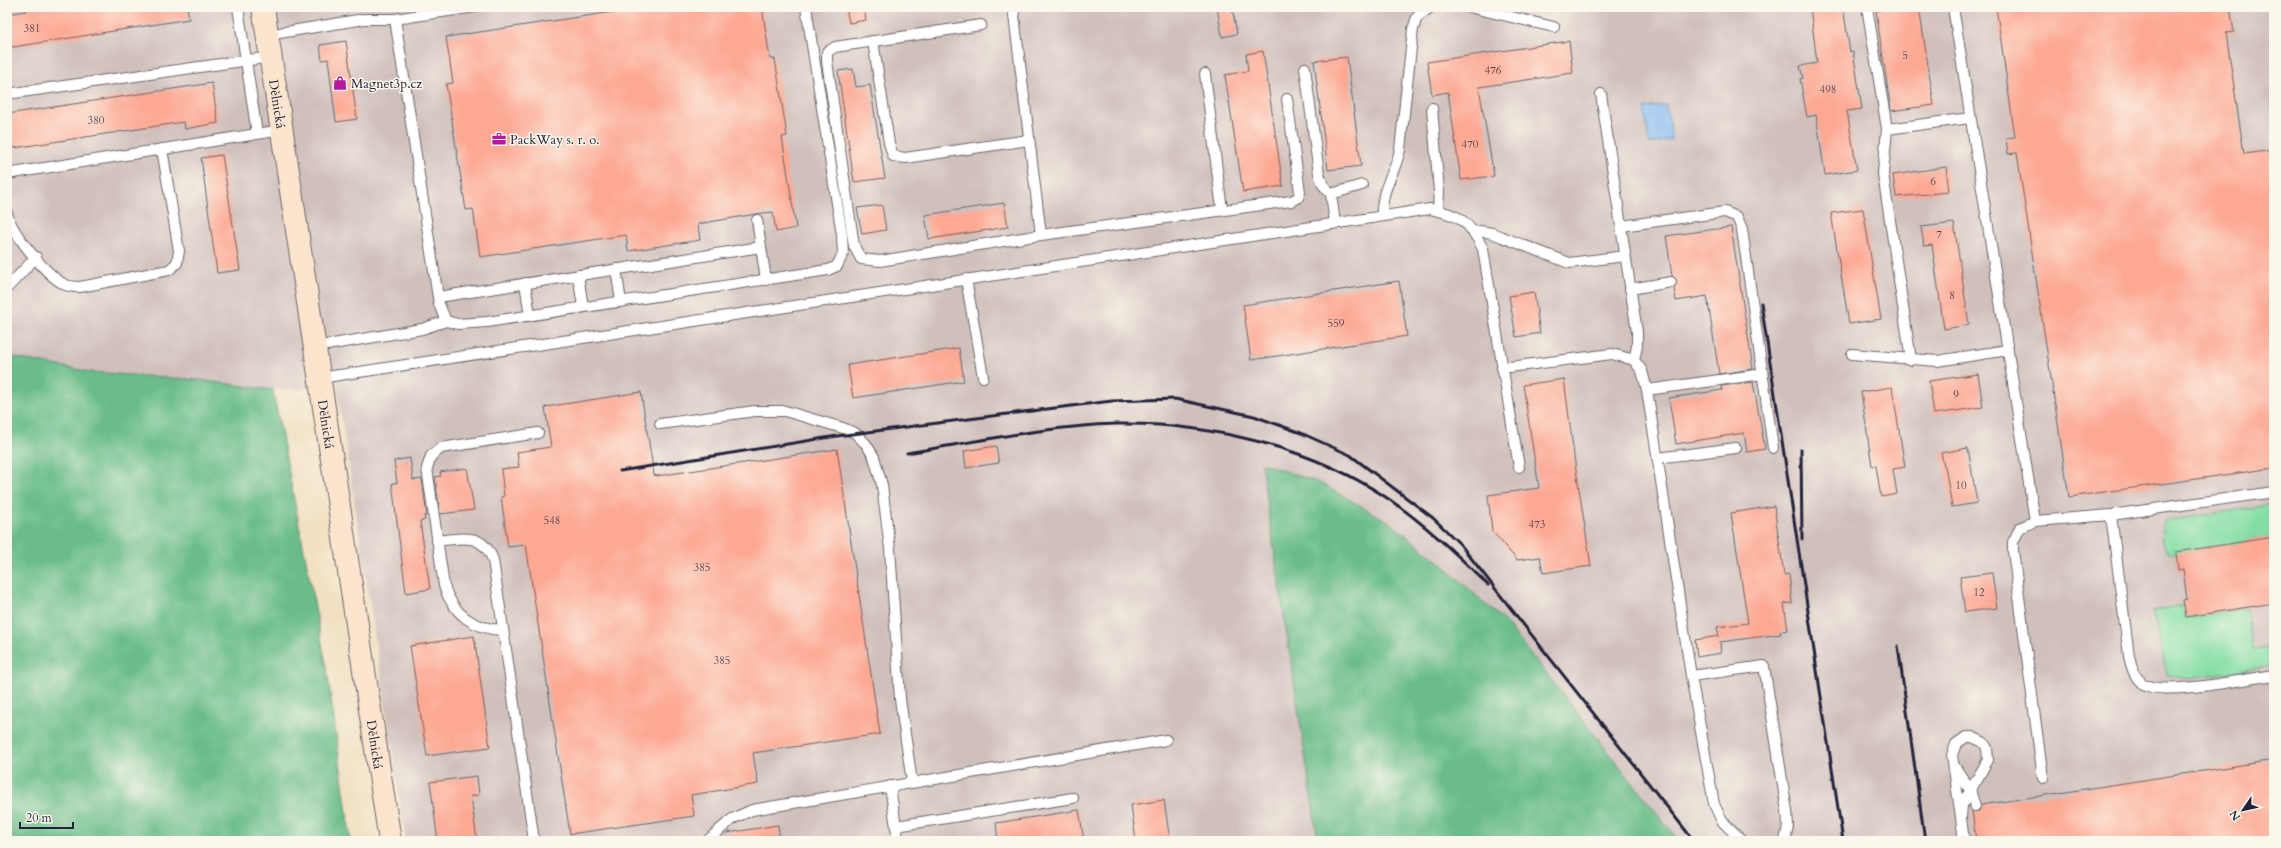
<svg xmlns="http://www.w3.org/2000/svg" width="2281" height="848" font-family="Cardo,serif">
	<style>
		.industrial { fill: #d0c0bc }
		.green { fill: #84dea4; stroke: #538070 }
		.forest { fill: #6bbd8a; stroke: #467062 }
		.water { fill: #83b8f1; stroke: #526d96 }
		.building { fill: #fca893 }
		.lines { fill: none; stroke-linecap: round; stroke-linejoin: round }
		.lane-casing { stroke: #6a646a; stroke-width: 12 }
		.secondary-casing { stroke: #6a646a; stroke-width: 24 }
		.lane { stroke: #fff; stroke-width: 10 }
		.secondary { stroke: #fce5cf; stroke-width: 22 }
		.rail { stroke: #22223b; stroke-width: 3 }
		.labels { text-anchor: middle; stroke-width: 3; stroke-linejoin: round; paint-order: stroke }
		.number-label { font-size: 11px; fill: #584451 }
		.poi-label { font-size: 13px; fill: #22223b; stroke: #fbf7ec; text-anchor: start }
		.street-label { font-size: 13px; fill: #22223b; stroke: #fbf7ec }
	</style>
	<rect width="100%" height="100%" fill="#fbf7ec"/>
	<filter id="ink" filterUnits="userSpaceOnUse"><feTurbulence type="fractalNoise" baseFrequency=".025" numOctaves="2"/><feDisplacementMap in="SourceGraphic" scale="8" xChannelSelector="R" yChannelSelector="G"/><feConvolveMatrix kernelMatrix="1 2 1 2 8 2 1 2 1" color-interpolation-filters="sRGB"/></filter>
	<filter id="wash" filterUnits="userSpaceOnUse"><feTurbulence type="fractalNoise" baseFrequency=".012" numOctaves="4" result="noise"/><feDisplacementMap in="SourceGraphic" scale="16" xChannelSelector="R" yChannelSelector="G"/><feGaussianBlur stdDeviation="0.9" result="paint"/><feColorMatrix in="noise" values="0 0 0 0 0 0 0 0 0 0 0 0 0 0 0 0 0 1.4 0 .05"/><feComposite in="paint" operator="in"/></filter>
	<g filter="url(#wash)">
		<rect width="100%" height="100%" fill="#f1e0c1"/>
		<!-- industrial -->
		<polygon class="industrial" points="7,7 2274,7 2274,841 406,841 337,388 273,390 199,380 90,372 7,356"/>
		<!-- green -->
		<g class="green">
			<path d="M 2274,504 L 2274,537 L 2174,553 C 2160,551 2160,532 2164,521 Z"/>
			<polygon points="2184,606 2186,617 2246,608 2253,649 2274,646 2274,666 2189,678 2167,675 2153,611"/>
		</g>
		<!-- forest -->
		<g class="forest">
			<polygon points="7,356 90,372 199,380 273,390 327,669 351,841 7,841"/>
			<polygon points="1261,463 1320,483 1389,522 1441,563 1505,622 1679,841 1318,841"/>
		</g>
		<!-- water -->
		<polygon class="water" points="1666,105 1672,140 1649,144 1644,108"/>
		<g id="blocks">
			<!-- building -->
			<g class="building">
				<polygon points="25,7 187,7 189,19 7,48 7,14 26,11"/>
				<polygon points="646,7 762,7 770,59 775,59 787,136 782,137 796,228 776,232 773,212 756,214 698,224 700,240 628,251 626,235 480,257 473,209 466,210 446,84 453,83 446,37"/>
				<polygon points="846,7 864,7 866,20 849,23"/>
				<polygon points="1217,7 1232,7 1237,34 1222,37"/>
				<polygon points="1810,7 1843,7 1850,52 1853,51 1862,109 1847,111 1857,170 1825,175 1816,115 1807,117 1800,79 1803,78 1800,66 1817,63"/>
				<polygon points="1881,7 1919,7 1934,105 1891,111 1876,11 1882,10"/>
				<polygon points="1996,7 2230,7 2234,32 2226,33 2244,154 2274,150 2274,468 2069,497 2017,153 2008,154 2006,138 2015,137"/>
				<polygon points="346,41 357,119 336,122 328,59 322,60 320,45"/>
				<polygon points="1569,41 1573,73 1479,87 1494,176 1461,180 1448,92 1432,95 1427,62"/>
				<polygon points="1263,51 1283,186 1243,192 1225,75 1248,71 1246,54"/>
				<polygon points="1347,57 1361,166 1328,170 1314,61"/>
				<polygon points="853,69 856,87 870,85 885,178 854,182 838,71"/>
				<polygon points="212,83 218,123 185,129 184,122 7,149 7,114"/>
				<polygon points="222,155 240,270 217,273 201,158"/>
				<polygon points="1946,167 1949,192 1896,197 1893,175"/>
				<polygon points="1004,203 1008,227 929,239 925,215"/>
				<polygon points="882,205 886,230 862,234 857,208"/>
				<polygon points="1863,209 1881,319 1849,324 1831,213"/>
				<polygon points="1954,223 1969,325 1944,329 1932,245 1924,246 1921,227"/>
				<polygon points="1731,227 1753,369 1719,374 1707,296 1676,301 1674,288 1677,281 1672,276 1666,236"/>
				<polygon points="1399,281 1407,336 1251,360 1243,305"/>
				<polygon points="1534,292 1540,333 1516,337 1509,296"/>
				<polygon points="959,348 964,381 853,398 848,365"/>
				<polygon points="1978,374 1983,407 1934,414 1929,381"/>
				<polygon points="1564,379 1575,463 1591,566 1543,573 1540,557 1517,560 1492,531 1488,495 1539,488 1523,385"/>
				<polygon points="1753,382 1765,449 1747,452 1744,433 1676,444 1669,398 1722,390 1721,386"/>
				<polygon points="1892,387 1905,467 1893,469 1897,494 1881,497 1876,466 1872,466 1861,392"/>
				<polygon points="641,392 654,475 657,476 837,449 880,734 753,753 758,784 691,795 694,816 570,834 526,545 508,547 501,497 504,496 501,469 519,467 517,452 551,447 545,407"/>
				<polygon points="996,446 999,463 966,468 964,451"/>
				<polygon points="1968,448 1977,503 1952,507 1945,466 1944,466 1941,453"/>
				<polygon points="410,458 413,480 422,479 427,516 424,516 425,520 420,521 430,589 406,593 392,483 397,483 394,461"/>
				<polygon points="467,468 474,510 440,514 435,477 441,476 440,472"/>
				<polygon points="1774,506 1784,575 1789,574 1792,603 1784,604 1788,630 1780,631 1781,634 1720,642 1721,653 1697,657 1695,640 1719,636 1717,627 1748,623 1731,513"/>
				<polygon points="2274,537 2274,603 2186,617 2183,600 2187,599 2183,569 2178,570 2176,552"/>
				<polygon points="1992,573 1997,608 1965,612 1960,577"/>
				<polygon points="474,636 490,747 427,756 410,646"/>
				<polygon points="2274,760 2274,841 1976,841 1972,811 1979,811 1981,805"/>
				<polygon points="477,776 479,795 471,796 477,841 438,841 430,782"/>
				<polygon points="1164,800 1170,841 1136,841 1131,805"/>
				<polygon points="1079,810 1084,841 998,841 996,823"/>
				<polygon points="778,825 780,841 728,841 727,833"/>
			</g>
		</g>
	</g>
	<g filter="url(#ink)">
		<use href="#blocks" fill-opacity="0" stroke="#6a646a" stroke-width="1"/>
		<g class="lines">
			<defs>
				<g id="lane">
					<polyline points="238,7 257,134"/>
					<polyline points="1469,7 1554,27"/>
					<polyline points="1867,7 1887,129 1883,174 1911,360"/>
					<polyline points="1953,7 2035,521 2020,528 2013,542 2013,551 2043,778"/>
					<polyline points="395,19 439,304 446,321 458,324 487,322 828,270 837,266 843,254 842,235 806,7"/>
					<polyline points="981,25 835,47 827,52 827,61 854,246 861,259 880,261 1041,235 1013,7"/>
					<polyline points="267,35 364,19 395,19 475,7"/>
					<polyline points="873,41 889,143 893,156 905,158 1029,140"/>
					<polyline points="1305,68 1319,174 1323,185 1331,194 1362,185"/>
					<polyline points="1205,74 1222,210"/>
					<polyline points="7,94 271,57"/>
					<polyline points="1601,94 1637,332 1637,346 1634,360 1642,371 1647,390 1691,676 1714,804 1722,821 1742,841"/>
					<polyline points="1432,108 1439,191 1438,211"/>
					<polyline points="1887,129 1970,118"/>
					<polyline points="7,174 282,130"/>
					<polyline points="1331,194 1335,223"/>
					<path d="M 7,213 C 11,232 45,273 62,283 C 68,287 74,287 80,287 L 169,270 L 177,263 L 179,251 L 162,149"/>
					<path d="M 1382,216 C 1381,187 1394,177 1400,150 L 1413,29 L 1417,17 L 1431,7"/>
					<polyline points="757,220 766,280"/>
					<polyline points="1621,226 1725,212 1737,217 1742,229 1773,448"/>
					<polyline points="1474,232 1480,231 1492,233 1569,263 1625,256"/>
					<polyline points="1041,235 1291,201 1298,198 1300,192 1287,99"/>
					<polyline points="616,269 621,302"/>
					<polyline points="578,275 583,307"/>
					<polyline points="966,279 983,377"/>
					<polyline points="525,283 530,316"/>
					<polyline points="7,288 36,257"/>
					<polyline points="1630,289 1671,282"/>
					<polyline points="438,297 761,247"/>
					<polyline points="315,347 422,329 446,321"/>
					<polyline points="1852,354 1937,361 2008,350"/>
					<polyline points="1502,368 1612,354 1634,360"/>
					<path d="M 320,378 L 1430,209 C 1459,214 1470,222 1483,249 L 1519,467"/>
					<polyline points="1647,390 1763,374"/>
					<polyline points="660,424 755,411 785,411 843,428 855,433 866,444 874,457 882,485 890,549 900,699 912,782"/>
					<polyline points="1657,458 1736,448"/>
					<path d="M 2111,515 L 2129,656 C 2131,666 2134,677 2142,683 C 2161,698 2249,678 2274,675"/>
					<polyline points="2035,521 2111,515 2274,492"/>
					<path d="M 437,541 C 461,538 483,532 493,560 L 534,841"/>
					<path d="M 503,630 C 474,629 453,614 444,586 L 427,468 L 431,456 L 441,448 L 538,433"/>
					<polyline points="1691,676 1764,666 1787,811 1788,826 1785,841"/>
					<polyline points="1955,767 1970,790 1975,806"/>
					<polyline points="890,786 898,841"/>
					<polyline points="1961,818 1962,805 1988,760 1987,748 1983,742 1972,737 1966,737 1956,744 1952,755 1961,818 1964,841"/>
					<polyline points="896,826 1073,798"/>
					<polyline points="707,841 732,819 752,810 1166,740"/>
				</g>
				<g id="secondary">
					<path id="s1" d="M 263,7 L 390,841"/>
				</g>
			</defs>
			<!-- lane casing -->
			<use href="#lane" class="lane-casing"/>
			<!-- secondary casing -->
			<use href="#secondary" class="secondary-casing"/>
			<!-- lane -->
			<use href="#lane" class="lane"/>
			<!-- secondary -->
			<use href="#secondary" class="secondary"/>
			<!-- rail -->
			<g class="rail">
				<polyline points="1761,303 1843,841"/>
				<polyline points="1801,449 1802,539"/>
				<path d="M 907,453 C 974,442 1048,426 1116,424 C 1207,422 1315,448 1390,500 C 1426,525 1457,554 1488,585"/>
				<polyline points="620,471 837,436 1047,409 1112,401 1175,399 1254,416 1301,433 1350,455 1433,518 1460,544 1694,841"/>
				<polyline points="1898,646 1925,841"/>
			</g>
		</g>
	</g>
	<!-- icons -->
	<defs>
		<symbol id="shop-bare" viewBox="-9 -9 18 18"><path d="M-5-2.5h2.3a2.7 3.5 0 0 1 5.4 0H5L5.5 6h-11ZM-1.5-2.5h3a1.5 2.3 0 0 0-3 0Z" fill="#b5179e" stroke="#fbf7ec" stroke-width="2.5" paint-order="stroke"/></symbol>
		<symbol id="office-bare" viewBox="-9 -9 18 18"><path d="M-6-3h4V-5.5h4V-3h4V5H-6ZM-1-4.5V-3h2v-1.5ZM-6 0V1H6V0Z" fill="#b5179e" stroke="#fbf7ec" stroke-width="2.5" paint-order="stroke"/></symbol>
	</defs>
	<g fill-rule="evenodd">
		<use href="#shop-bare" x="330" y="73" width="20" height="20"/>
		<use href="#office-bare" x="489" y="129" width="20" height="20"/>
	</g>
	<g class="labels">
		<!-- number labels -->
		<g class="number-label">
			<text x="32" y="32">381</text>
			<text x="1905" y="59">5</text>
			<text x="1493" y="74">476</text>
			<text x="1828" y="93">498</text>
			<text x="96" y="124">380</text>
			<text x="1470" y="148">470</text>
			<text x="1933" y="185">6</text>
			<text x="1939" y="238">7</text>
			<text x="1952" y="299">8</text>
			<text x="1336" y="327">559</text>
			<text x="1956" y="398">9</text>
			<text x="1961" y="489">10</text>
			<text x="552" y="524">548</text>
			<text x="1537" y="528">473</text>
			<text x="702" y="571">385</text>
			<text x="1979" y="596">12</text>
			<text x="722" y="664">385</text>
		</g>
		<!-- poi labels -->
		<g class="poi-label">
			<text x="351" y="88">Magnet3p.cz</text>
			<text x="510" y="144">PackWay s. r. o.</text>
		</g>
		<!-- street labels -->
		<g class="street-label">
			<text dy="5" stroke="none"><textPath href="#s1" startOffset="98">Dělnická</textPath></text>
			<text dy="5" stroke="none"><textPath href="#s1" startOffset="422">Dělnická</textPath></text>
			<text dy="5" stroke="none"><textPath href="#s1" startOffset="746">Dělnická</textPath></text>
		</g>
	</g>
	<!-- margin -->
	<rect width="2281" height="848" fill="none" stroke="#fbf7ec" stroke-width="24"/>
	<!-- north arrow -->
	<g transform="translate(2243 810) rotate(236)" stroke="#fbf7ec" stroke-width="3" paint-order="stroke">
	<path d="M0-3L7 15L0 10L-7 15Z" fill="#22223b"/>
	<text y="-6" font-size="11" font-weight="bold" text-anchor="middle" fill="#22223b">N</text>
	</g>
	<!-- scale -->
	<path d="M20 822v6h53v-6" fill="none" stroke="#22223b" stroke-width="2"/>
	<text x="26" y="822" font-size="12" fill="#22223b" stroke="#fbf7ec" stroke-width="3" paint-order="stroke">20 m</text>
</svg>
